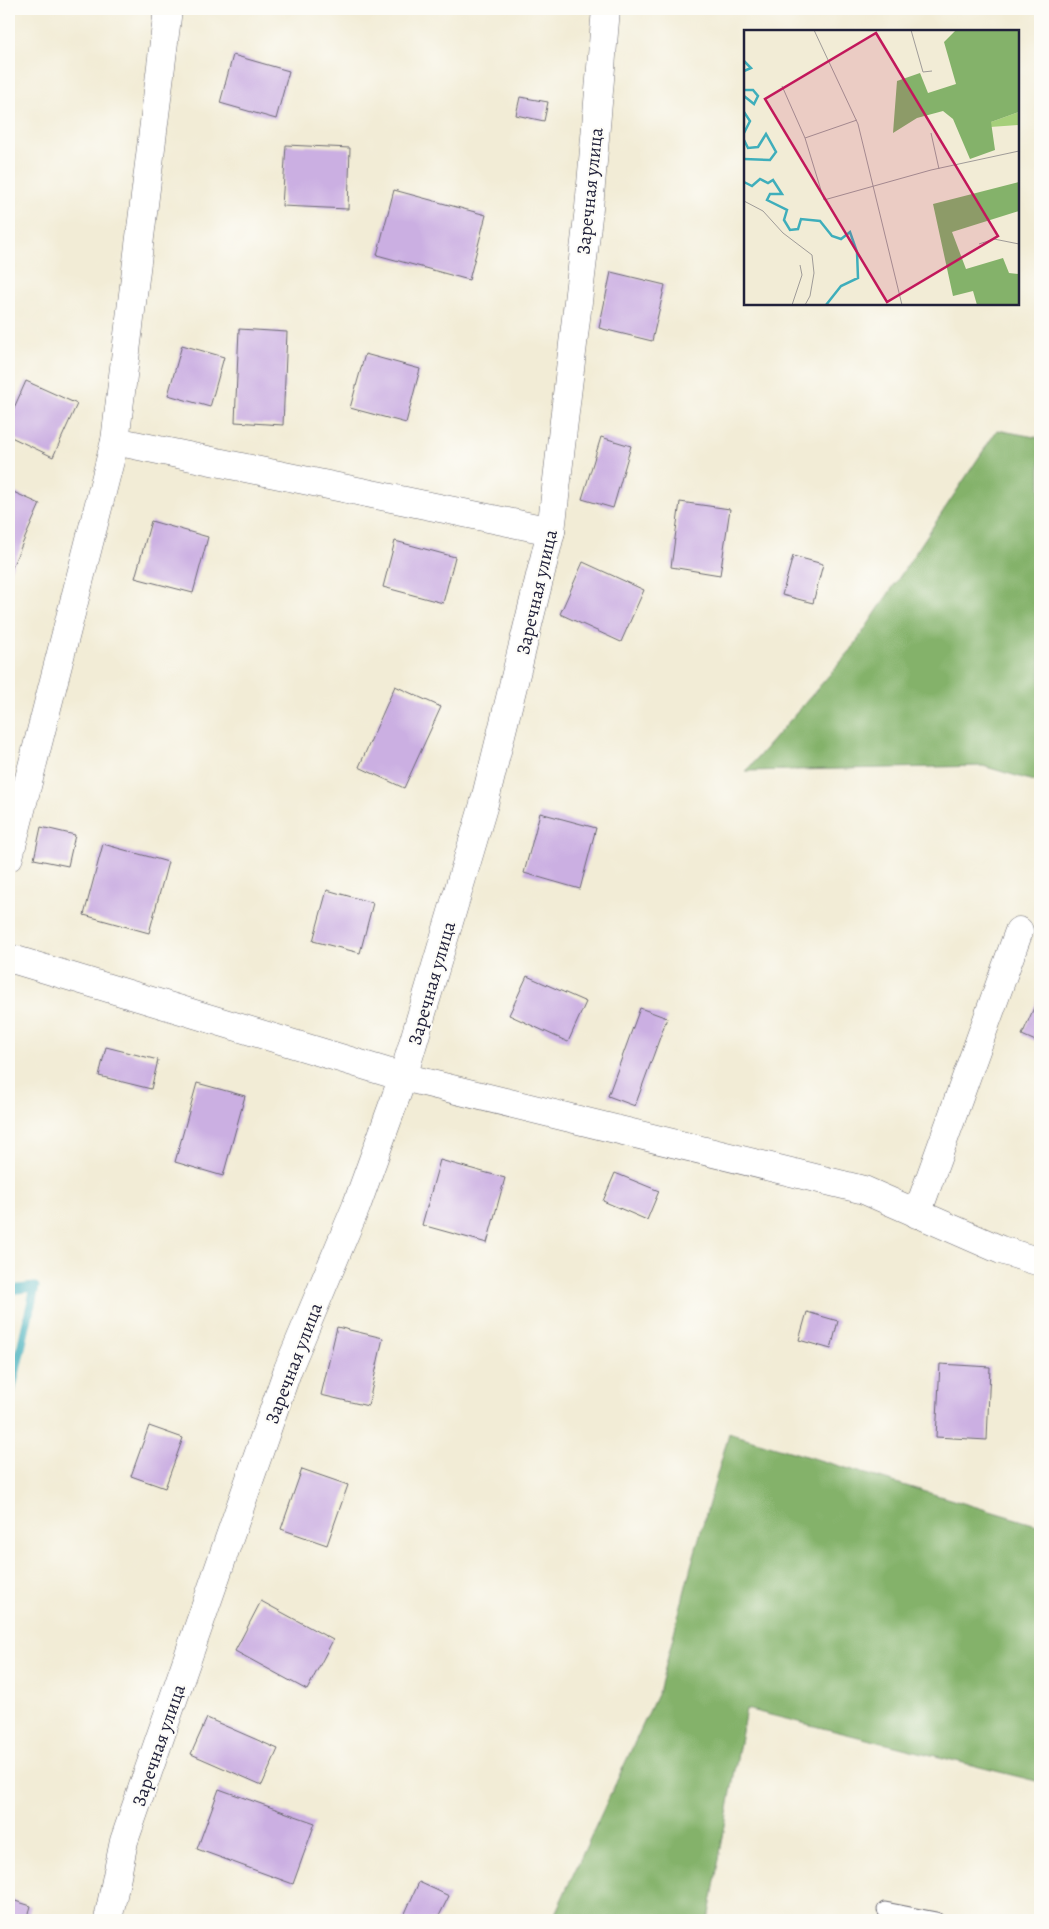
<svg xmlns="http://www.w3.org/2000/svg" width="1049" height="1929" font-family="Alegreya,serif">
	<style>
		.forest { fill: #84b26a; stroke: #536a52 }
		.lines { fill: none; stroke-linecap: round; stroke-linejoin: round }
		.stream { stroke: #3faebb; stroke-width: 9 }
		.building { fill: #cbafe2 }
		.lane-casing { stroke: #6b6971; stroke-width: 17 }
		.street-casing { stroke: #6b6971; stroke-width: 29 }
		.lane { stroke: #fff; stroke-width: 15 }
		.street { stroke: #fff; stroke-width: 28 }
		.labels { text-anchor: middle; stroke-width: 4.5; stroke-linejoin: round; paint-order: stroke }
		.street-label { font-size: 19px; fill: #22223b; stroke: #fdfcf7 }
		.inset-river { fill: none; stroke: #3faebb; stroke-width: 2.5 }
		.inset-road { fill: none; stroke: #9f9b98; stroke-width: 1 }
		.view { fill: #c2185b; fill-opacity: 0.15; stroke: #c2185b; stroke-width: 2.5 }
		.inset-edge { fill: none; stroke: #22223b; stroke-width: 2.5 }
	</style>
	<rect width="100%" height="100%" fill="#fdfcf7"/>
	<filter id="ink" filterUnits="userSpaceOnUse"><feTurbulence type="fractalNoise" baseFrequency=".02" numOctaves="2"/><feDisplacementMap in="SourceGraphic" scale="10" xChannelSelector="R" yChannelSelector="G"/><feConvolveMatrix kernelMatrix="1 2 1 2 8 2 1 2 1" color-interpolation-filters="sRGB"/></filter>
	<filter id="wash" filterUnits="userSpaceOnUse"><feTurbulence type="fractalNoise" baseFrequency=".0096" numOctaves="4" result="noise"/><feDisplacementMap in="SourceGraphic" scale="20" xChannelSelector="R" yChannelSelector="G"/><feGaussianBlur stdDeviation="1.12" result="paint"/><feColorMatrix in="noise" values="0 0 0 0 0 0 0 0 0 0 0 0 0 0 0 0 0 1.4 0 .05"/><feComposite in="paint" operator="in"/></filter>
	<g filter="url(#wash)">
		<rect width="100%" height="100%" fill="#f2ecd6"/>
		<!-- forest -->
		<g class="forest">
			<polygon points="997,430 1040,438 1040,783 983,766 746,771 851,650"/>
			<polygon points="729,1433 1040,1526 1040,1782 746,1709 708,1920 552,1920 660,1688 691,1566"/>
		</g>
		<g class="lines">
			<!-- stream -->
			<polyline class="stream" points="9,1290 35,1287 9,1401"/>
		</g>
		<g id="blocks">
			<!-- building -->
			<g class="building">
				<polygon points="233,55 289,71 276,119 220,103"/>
				<polygon points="520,97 548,102 544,121 516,115"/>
				<polygon points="286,145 350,148 348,209 282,206"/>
				<polygon points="394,190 486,215 469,280 377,255"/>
				<polygon points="611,272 665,285 652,341 599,328"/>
				<polygon points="239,329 287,332 283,425 235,422"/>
				<polygon points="182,345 224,357 210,407 168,395"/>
				<polygon points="365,354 420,369 406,423 350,408"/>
				<polygon points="26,381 77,404 53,457 9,436 9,419"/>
				<polygon points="601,437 631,446 613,508 582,499"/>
				<polygon points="9,490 40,504 9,574"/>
				<polygon points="680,502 730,509 720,575 671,567"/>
				<polygon points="151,521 208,537 193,593 135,578"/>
				<polygon points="395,541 455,557 443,603 383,587"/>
				<polygon points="793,556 823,564 813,603 782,595"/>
				<polygon points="583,562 644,590 621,642 560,614"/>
				<polygon points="395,686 441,707 404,788 359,767"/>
				<polygon points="540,813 596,828 580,889 524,873"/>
				<polygon points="41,827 75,835 68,866 34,859"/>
				<polygon points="103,844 168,862 149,933 84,915"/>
				<polygon points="327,890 373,903 360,953 313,941"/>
				<polygon points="527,976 586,1002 568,1042 509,1015"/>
				<polygon points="1040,994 1040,1043 1022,1035"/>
				<polygon points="640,1008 667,1018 635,1106 608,1096"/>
				<polygon points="106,1047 158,1060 151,1089 99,1076"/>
				<polygon points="197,1083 245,1096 223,1176 175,1162"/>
				<polygon points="440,1160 505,1178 487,1243 422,1225"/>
				<polygon points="615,1173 659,1191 647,1220 603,1201"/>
				<polygon points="807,1312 838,1321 831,1349 799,1340"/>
				<polygon points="337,1327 383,1338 368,1406 321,1395"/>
				<polygon points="940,1364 990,1367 987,1440 936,1437"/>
				<polygon points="149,1426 183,1438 165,1488 131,1476"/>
				<polygon points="302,1469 348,1485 327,1545 281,1529"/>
				<polygon points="261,1601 333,1640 307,1690 235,1651"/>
				<polygon points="207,1718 278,1749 262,1785 191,1754"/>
				<polygon points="219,1789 315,1823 293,1884 197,1849"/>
				<polygon points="419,1882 449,1896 437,1920 402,1920"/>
				<polygon points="9,1899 31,1906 27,1920 9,1920"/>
			</g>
		</g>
	</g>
	<g filter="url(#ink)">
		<use href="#blocks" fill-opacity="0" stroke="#6b6971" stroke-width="1"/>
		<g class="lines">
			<defs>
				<polyline id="lane" points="885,1910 936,1920"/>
				<g id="street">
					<polyline points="115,441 551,531"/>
					<polyline points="9,857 115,441 168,9"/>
					<polyline points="9,958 403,1077 864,1190 1001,1250 1040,1262"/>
					<polyline points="917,1214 1019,931"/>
					<polyline points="108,1920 124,1841 288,1369 356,1207 403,1077 484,804 551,531 589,208 606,9"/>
				</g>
			</defs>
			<!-- lane casing -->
			<use href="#lane" class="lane-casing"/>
			<!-- street casing -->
			<use href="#street" class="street-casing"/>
			<!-- lane -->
			<use href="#lane" class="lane"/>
			<!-- street -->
			<use href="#street" class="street"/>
		</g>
	</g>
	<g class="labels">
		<!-- street labels -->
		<g class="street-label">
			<text transform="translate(589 191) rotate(-84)" y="7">Заречная улица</text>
			<text transform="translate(536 592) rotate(-77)" y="7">Заречная улица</text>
			<text transform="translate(431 983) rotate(-74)" y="7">Заречная улица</text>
			<text transform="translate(293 1363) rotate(-69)" y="7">Заречная улица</text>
			<text transform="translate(158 1745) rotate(-71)" y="7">Заречная улица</text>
		</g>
	</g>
	<!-- overview -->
	<g transform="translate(744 30)">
		<rect width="275" height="275" fill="#f2ecd6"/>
		<path d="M 275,82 L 275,95 L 246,97 L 247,92 Z" fill="#a6cf7a"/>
		<path d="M 212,0 L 275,0 L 275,82 L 247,92 L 251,120 L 226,129 L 209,89 L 199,81 L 173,88 L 149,103 L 153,51 L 176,43 L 184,63 L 212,54 L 200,12 ZM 275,152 L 275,181 L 208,202 L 222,239 L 259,228 L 265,243 L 275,244 L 275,275 L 233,275 L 229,261 L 209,266 L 189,174 Z" fill="#84b26a"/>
		<path class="inset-river" d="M 0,31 L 7,38 L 0,41M 0,60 L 9,60 L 14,66 L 10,74 L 0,66M 0,82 L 6,91 L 0,103M 0,110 L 4,118 L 14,117 L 22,104 L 32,122 L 26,130 L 0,129M 0,152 L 8,156 L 16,149 L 24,153 L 29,150 L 38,164 L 26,164 L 23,170 L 43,180 L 40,190 L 46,200 L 54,199 L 57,189 L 76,191 L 88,206 L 97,209 L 106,202 L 113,222 L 114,248 L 97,256 L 82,275"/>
		<path class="inset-road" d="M 70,0 L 114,94 L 158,275M 167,0 L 179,42 L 188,41M 38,56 L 61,108 L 80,170 L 187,140 L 275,121M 187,103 L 195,139M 61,108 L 113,90M 0,171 L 19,181 L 39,203 L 68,225 L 70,243 L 66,266 L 61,275M 235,214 L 250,209 L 275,214M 48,275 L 58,245 L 56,235"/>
		<path class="view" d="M 132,3 L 254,206 L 143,272 L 21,69 Z"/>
		<rect width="275" height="275" class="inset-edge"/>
	</g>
	<!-- margin -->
	<rect width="1049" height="1929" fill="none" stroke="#fdfcf7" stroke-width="30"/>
</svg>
